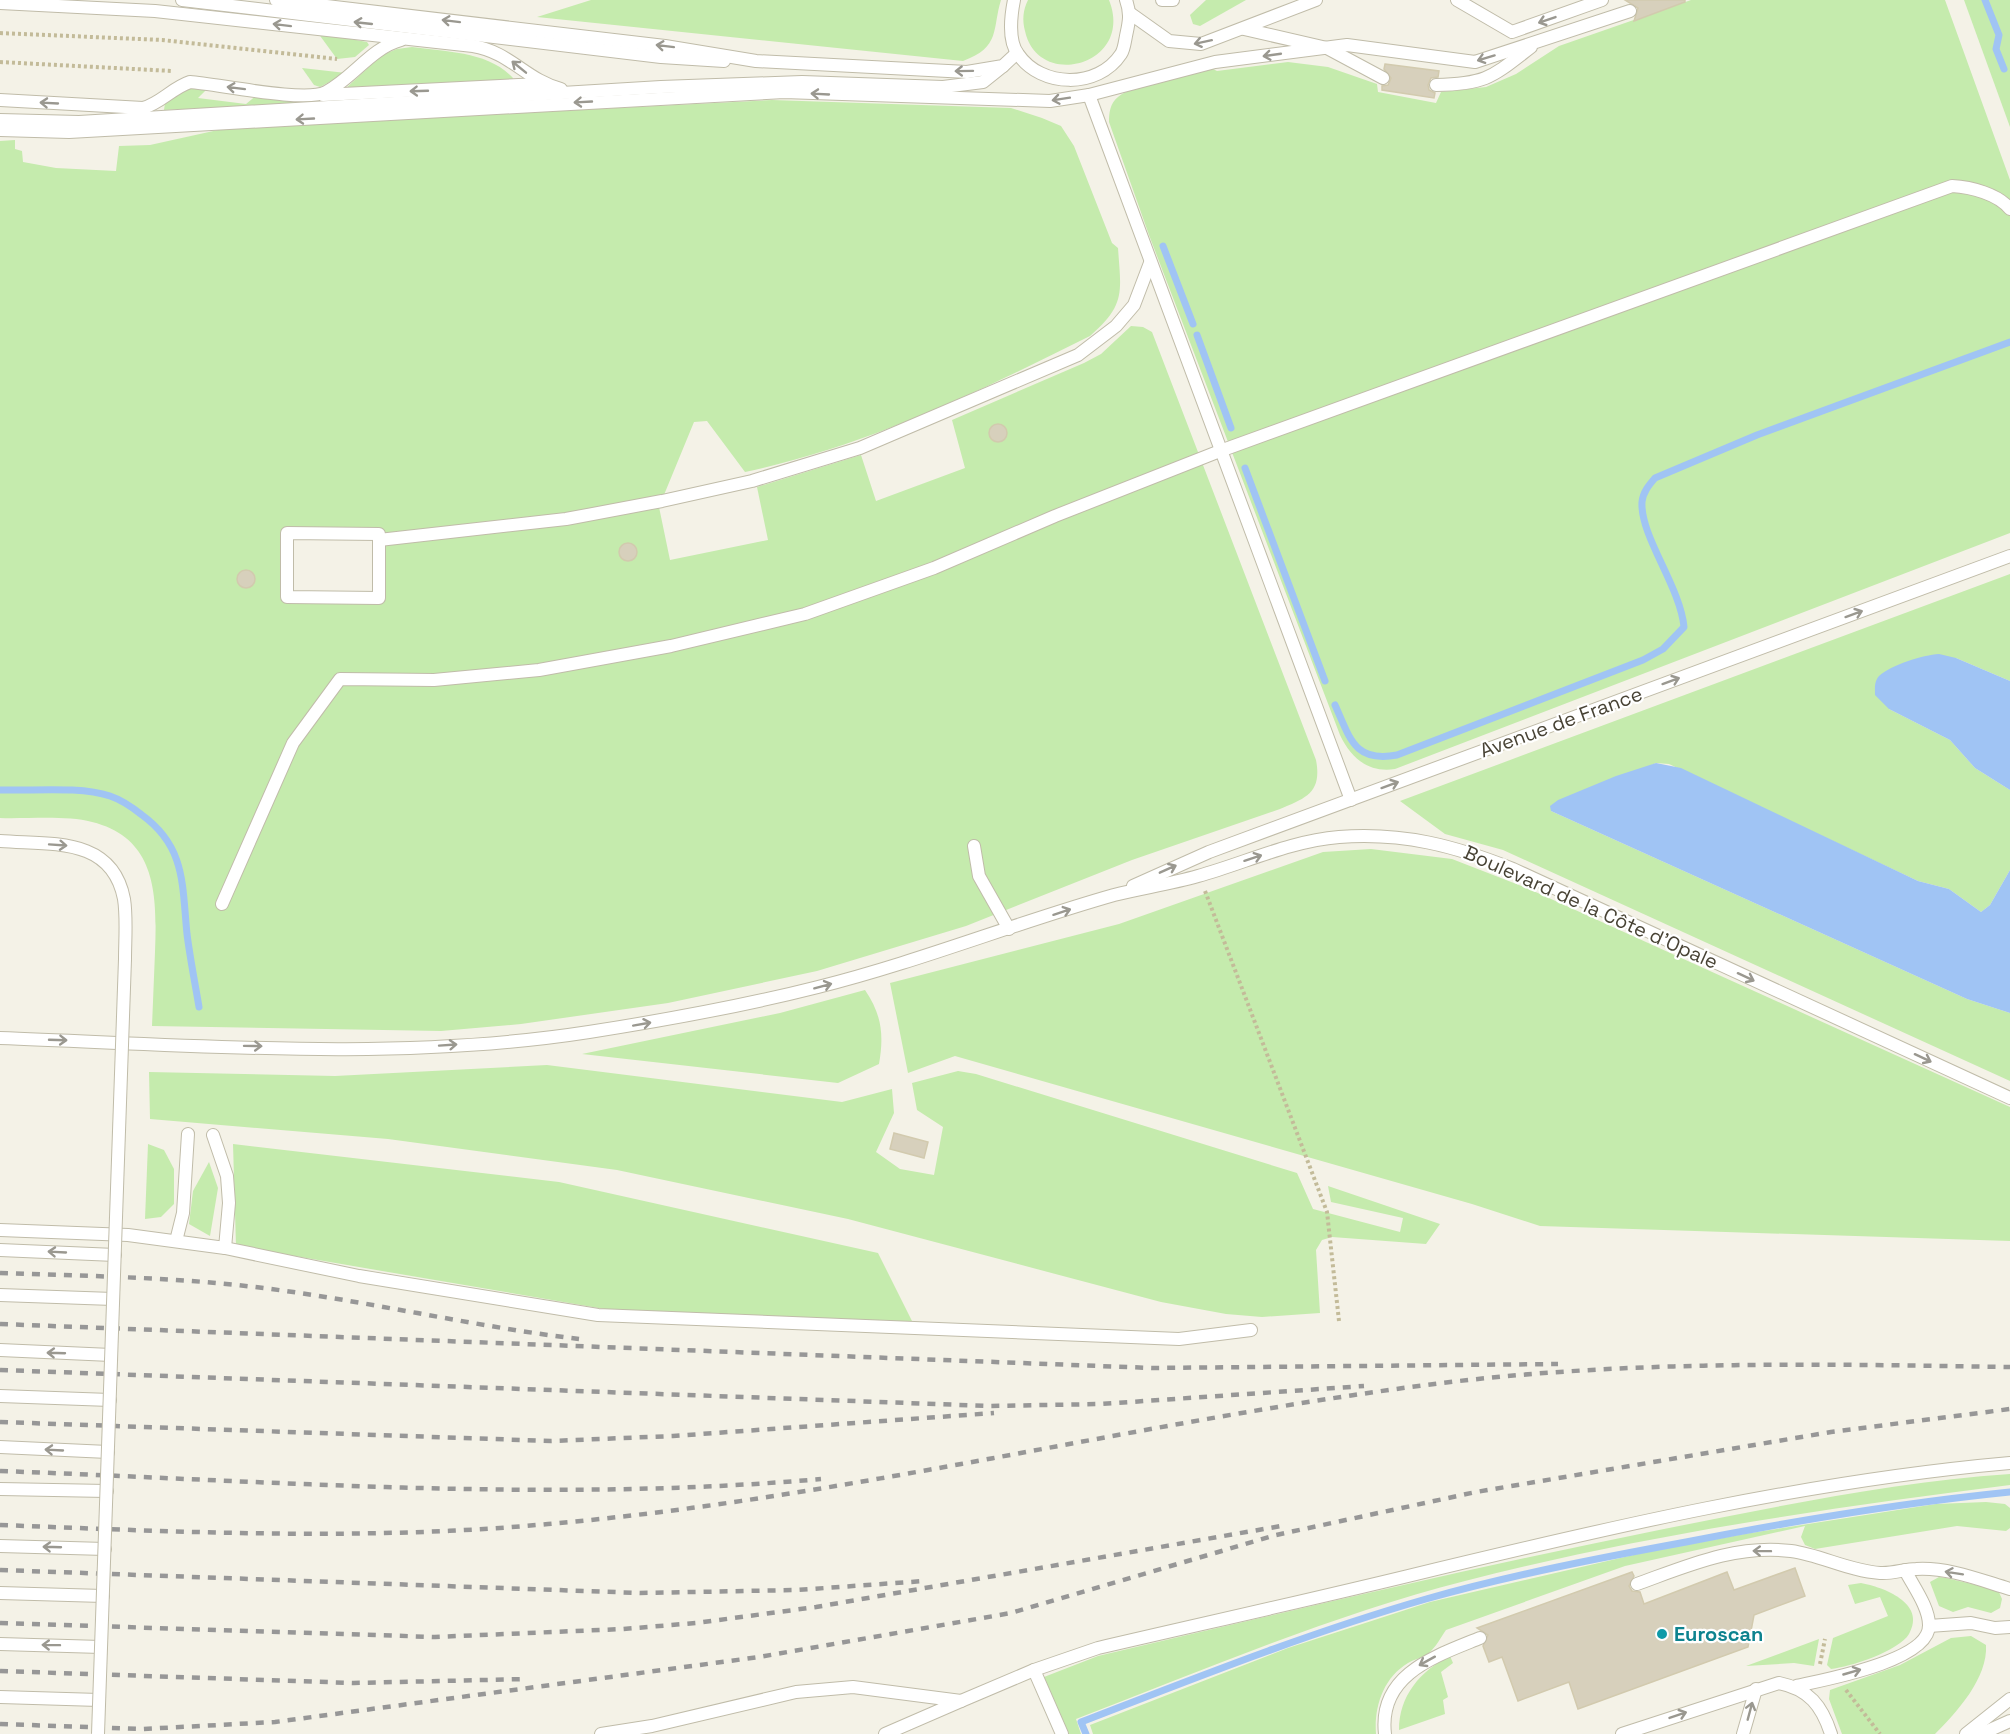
<svg xmlns="http://www.w3.org/2000/svg" width="2010" height="1734" font-family="'Space Grotesk',sans-serif">
	<style>
		.green { fill: #c5ebad; fill-rule: evenodd }
		.water { fill: #a0c4f4 }
		.lines { fill: none; stroke-linecap: round; stroke-linejoin: round }
		.stream { stroke: #a0c4f4; stroke-width: 7 }
		.building { fill: #d7d0bc; stroke: #d2caae; stroke-width: 1.5 }
		.service-casing { stroke: #c0bca9; stroke-width: 14 }
		.path { stroke: #c3bb99; stroke-width: 4; stroke-dasharray: 3 3; stroke-linecap: butt }
		.service { stroke: #fff; stroke-width: 12 }
		.rail { stroke: #979797; stroke-width: 4.5; stroke-dasharray: 8 8; stroke-linecap: butt }
		.service-bridge-casing { stroke: #c0bca9; stroke-width: 14; stroke-linecap: butt }
		.service-bridge { stroke: #fff; stroke-width: 12 }
		.oneway { stroke: #9a9890 }
		.culture-dot { fill: #0f9aa8; stroke: #fff; stroke-width: 2 }
		.labels { text-anchor: middle; stroke-width: 4.5; stroke-linejoin: round; paint-order: stroke }
		.street-label { font-size: 20px; fill: #484335; stroke: #fff }
		.culture-label { font-size: 20px; font-weight: bold; fill: #0d838f; stroke: #fff; text-anchor: start }
	</style>
	<rect width="100%" height="100%" fill="#f4f2e7"/>
	<!-- green -->
	<g class="green">
		<path d="M 591,0 L 1001,0 C 992,29 1001,47 963,61 L 537,17 Z"/>
		<path d="M 1028,0 L 1109,0 C 1135,65 1038,91 1025,31 C 1022,20 1023,10 1028,0 Z"/>
		<polygon points="1206,0 1246,0 1200,26 1193,24 1190,15"/>
		<path d="M 1691,0 L 1945,0 L 2010,180 L 2010,533 L 1395,769 C 1368,773 1351,758 1340,735 L 1149,235 L 1109,122 C 1109,113 1110,103 1118,97 C 1133,84 1191,75 1213,69 L 1217,71 L 1288,62 L 1328,67 L 1377,84 L 1378,92 L 1436,103 L 1441,92 L 1486,87 L 1516,74 L 1559,46 Z"/>
		<polygon points="1964,0 2010,0 2010,127"/>
		<polygon points="318,33 367,42 369,45 355,57 337,59"/>
		<path d="M 412,47 C 446,52 488,51 513,78 L 512,80 L 345,89 L 382,55 L 397,49 Z"/>
		<polygon points="302,68 346,73 320,87 314,85"/>
		<polygon points="186,88 208,88 198,98 246,104 257,95 306,101 365,98 364,101 164,110 165,103"/>
		<path d="M 772,100 L 1011,108 L 1042,118 L 1061,126 L 1074,146 L 1112,243 L 1118,248 C 1121,292 1126,305 1090,336 C 980,391 867,446 745,472 L 707,421 L 694,422 L 659,507 L 670,560 L 768,540 L 757,487 L 861,455 L 876,501 L 965,468 L 952,420 L 1084,363 L 1101,354 L 1131,326 L 1143,327 L 1152,332 L 1316,760 C 1322,792 1307,798 1280,809 L 1132,860 L 966,926 L 817,971 L 668,1003 L 521,1024 L 441,1031 L 152,1026 C 153,1002 154,977 155,952 C 157,898 158,838 92,822 C 66,815 28,819 0,818 L 0,141 L 15,140 L 15,149 L 22,151 L 23,162 L 56,168 L 116,171 L 119,146 L 150,145 L 227,128 ZM 288,533 L 379,534 L 379,598 L 287,597 Z"/>
		<polygon points="2010,574 2010,681 1956,658 1889,709 1950,740 1975,768 2010,790 2010,870 1990,905 1981,912 1949,889 1918,881 1669,764 1656,763 1551,811 1967,999 2010,1013 2010,1081 1503,850 1445,834 1400,801"/>
		<polygon points="1371,849 1452,859 1529,889 2010,1107 2010,1241 1540,1226 1472,1204 955,1056 908,1073 890,983 1119,924 1323,852"/>
		<path d="M 865,990 C 882,1015 884,1035 879,1064 L 838,1083 L 582,1054 L 780,1013 Z"/>
		<polygon points="547,1065 842,1102 892,1089 894,1113 876,1152 900,1169 934,1175 943,1127 917,1110 912,1083 958,1071 976,1074 1297,1173 1313,1209 1400,1232 1403,1218 1331,1202 1328,1186 1440,1224 1426,1244 1332,1237 1322,1240 1316,1250 1320,1313 1262,1317 1226,1314 1161,1302 848,1219 617,1170 388,1139 150,1119 149,1072 335,1076"/>
		<polygon points="148,1144 164,1150 174,1169 174,1204 161,1217 145,1219"/>
		<polygon points="233,1144 559,1182 878,1253 914,1325 616,1311 236,1246"/>
		<polygon points="209,1162 218,1188 210,1236 189,1224 193,1191"/>
		<path d="M 2010,1474 L 2010,1485 C 1827,1508 1644,1535 1465,1581 C 1332,1615 1204,1670 1076,1719 L 1081,1734 L 1069,1734 L 1044,1677 L 1098,1656 C 1285,1612 1471,1568 1659,1530 C 1775,1507 1892,1482 2010,1474 Z"/>
		<path d="M 1986,1502 L 2005,1504 L 2010,1508 L 2010,1528 L 2006,1531 L 1957,1526 L 1815,1549 L 1805,1545 L 1801,1537 L 1805,1526 L 1625,1566 L 1446,1630 C 1441,1637 1436,1647 1429,1653 C 1423,1658 1414,1659 1408,1663 C 1383,1678 1374,1707 1376,1734 L 1093,1734 L 1090,1725 L 1288,1648 L 1430,1602 L 1642,1553 L 1744,1534 L 1936,1504 Z"/>
		<polygon points="1946,1578 1998,1590 2002,1599 2000,1608 1991,1613 1968,1607 1953,1612 1939,1606 1930,1582 1939,1577"/>
		<path d="M 1861,1583 C 1883,1587 1927,1603 1909,1634 C 1899,1651 1850,1667 1831,1669 L 1827,1665 L 1833,1638 L 1888,1616 L 1880,1597 L 1855,1604 L 1848,1585 Z"/>
		<path d="M 1971,1636 L 1986,1645 C 1988,1678 1957,1712 1935,1734 L 1842,1734 L 1829,1699 L 1830,1690 L 1900,1665 L 1951,1638 Z"/>
		<polygon points="1819,1639 1814,1666 1794,1663 1746,1666"/>
		<path d="M 1450,1656 L 1453,1663 L 1441,1672 L 1448,1697 L 1443,1700 L 1445,1714 L 1399,1730 C 1399,1696 1420,1671 1450,1656 Z"/>
	</g>
	<!-- water -->
	<g class="water">
		<path d="M 1939,654 L 1956,658 L 2010,681 L 2010,790 L 1975,768 L 1950,740 L 1889,709 L 1875,695 C 1875,688 1874,682 1879,676 C 1891,665 1923,655 1939,654 Z"/>
		<polygon points="1656,763 1681,768 1918,881 1949,889 1981,912 1990,905 2010,870 2010,1013 1967,999 1551,811 1550,806 1558,800 1616,776"/>
	</g>
	<g class="lines">
		<!-- stream -->
		<g class="stream">
			<polyline points="1985,0 1999,35 1996,49 2004,69"/>
			<polyline points="1163,246 1193,324"/>
			<polyline points="1197,335 1231,428"/>
			<polyline points="1245,468 1325,681"/>
			<path d="M 1335,705 C 1350,738 1354,763 1397,755 L 1643,660 L 1663,649 L 1684,627 C 1680,586 1640,536 1642,502 C 1643,492 1649,485 1655,478 L 1757,435 L 2010,342"/>
			<path d="M 0,790 C 33,791 80,786 110,796 C 122,800 132,807 142,815 C 186,847 182,885 187,934 C 190,958 195,983 199,1007"/>
			<path d="M 1086,1734 L 1081,1722 C 1195,1678 1308,1633 1426,1599 C 1511,1575 1599,1558 1686,1542 C 1793,1521 1901,1503 2010,1492"/>
		</g>
	</g>
	<!-- building -->
	<g class="building">
		<polygon points="1625,0 1685,0 1685,2 1634,21 1638,8"/>
		<polygon points="1385,64 1439,71 1438,77 1431,78 1428,85 1429,90 1435,93 1434,98 1382,90 1382,86 1388,85 1391,78 1384,69"/>
		<circle cx="998" cy="433" r="9"/>
		<circle cx="628" cy="552" r="9"/>
		<circle cx="246" cy="579" r="9"/>
		<polygon points="894,1133 928,1142 924,1158 890,1149"/>
		<polygon points="1795,1568 1805,1596 1754,1615 1748,1647 1578,1709 1569,1682 1518,1701 1502,1657 1489,1662 1483,1646 1488,1635 1477,1628 1632,1572 1634,1576 1629,1586 1632,1591 1640,1592 1644,1604 1727,1572 1734,1590"/>
	</g>
	<g class="lines">
		<defs>
			<g id="service">
				<polyline points="182,0 661,57 724,61"/>
				<polyline points="276,0 665,46 756,61 967,72 1003,66 1017,53"/>
				<path d="M 1014,0 C 1011,15 1008,41 1018,54 C 1041,88 1098,89 1121,54 C 1124,50 1125,41 1126,36 C 1129,22 1131,14 1126,0"/>
				<polyline points="1162,0 1173,0"/>
				<polyline points="1457,0 1512,32 1602,0"/>
				<path d="M 0,3 L 155,11 L 473,46 C 510,52 526,80 561,89"/>
				<polyline points="1131,14 1169,41 1201,44 1316,0"/>
				<polyline points="1244,29 1327,48 1383,78"/>
				<path d="M 1436,85 C 1487,84 1492,77 1531,47"/>
				<polyline points="323,95 540,84"/>
				<polyline points="1089,95 1351,800"/>
				<path d="M 0,100 L 143,108 C 161,103 172,88 190,82 C 218,84 305,103 326,92 C 353,78 371,48 401,40"/>
				<polyline points="0,120 79,122 661,87 802,82 943,87 983,82 1003,66"/>
				<polyline points="0,130 69,132 784,92 1050,101 1089,95 1215,62 1347,45 1475,62 1630,11"/>
				<polygon points="287,533 379,534 379,598 287,597"/>
				<polyline points="379,540 566,519 662,501 752,481 860,448 1078,355 1116,326 1134,305 1150,263"/>
				<path d="M 0,841 C 50,845 112,836 124,899 C 127,918 125,940 125,959"/>
				<polyline points="974,846 979,876 1009,929"/>
				<polyline points="1133,886 1209,852 2010,556"/>
				<path d="M 222,904 L 293,743 L 340,679 L 434,680 L 539,670 L 671,646 L 805,614 L 934,568 L 1055,516 L 1220,451 L 1952,186 C 1971,187 1998,194 2010,209"/>
				<path d="M 0,1038 C 194,1045 396,1062 589,1032 C 666,1020 743,1006 818,987 C 918,962 1015,923 1114,895 C 1142,888 1170,884 1198,876 C 1245,863 1290,841 1339,837 C 1403,832 1455,846 1513,869 L 2010,1098"/>
				<polyline points="0,1230 128,1235 225,1248 229,1203 227,1176 213,1135"/>
				<polyline points="176,1241 183,1213 188,1134"/>
				<polyline points="225,1248 359,1276 598,1315 1179,1339 1251,1330"/>
				<polyline points="0,1250 115,1255"/>
				<polyline points="0,1295 113,1299"/>
				<polyline points="0,1350 111,1355"/>
				<polyline points="0,1396 110,1400"/>
				<polyline points="0,1447 108,1452"/>
				<polyline points="0,1489 107,1491"/>
				<polyline points="0,1546 105,1549"/>
				<path d="M 1637,1584 C 1687,1566 1736,1544 1791,1551 C 1821,1555 1849,1571 1880,1573 C 1892,1574 1905,1569 1916,1569 C 1948,1567 1980,1580 2010,1589"/>
				<polyline points="0,1593 103,1596"/>
				<polyline points="1929,1626 1971,1623 1995,1628 2010,1627"/>
				<polyline points="0,1644 101,1647"/>
				<polyline points="1034,1670 1062,1734"/>
				<path d="M 1796,1686 C 1823,1680 1930,1661 1929,1625 C 1929,1607 1913,1586 1905,1570"/>
				<polyline points="0,1697 99,1700"/>
				<path d="M 961,1701 L 1034,1670 L 1098,1648 C 1201,1624 1305,1601 1408,1576 C 1606,1528 1806,1481 2010,1463"/>
				<polyline points="601,1734 652,1726 796,1692 853,1687 961,1701 885,1734"/>
				<path d="M 1385,1734 C 1378,1674 1436,1656 1480,1638"/>
				<path d="M 1622,1734 L 1779,1683 C 1809,1689 1822,1706 1831,1734"/>
				<polyline points="1743,1734 1756,1689"/>
				<polyline points="1966,1734 2010,1699"/>
				<polyline points="1981,1734 2010,1721"/>
			</g>
		</defs>
		<!-- service casing -->
		<use href="#service" class="service-casing"/>
		<!-- path -->
		<g class="path">
			<polyline points="0,33 162,40 337,59"/>
			<polyline points="0,62 172,71"/>
			<polyline points="1205,891 1327,1212 1339,1321"/>
			<polyline points="1820,1664 1825,1639"/>
			<polyline points="1846,1690 1880,1734"/>
		</g>
		<!-- service -->
		<use href="#service" class="service"/>
		<!-- rail -->
		<g class="rail">
			<path d="M 0,1273 C 85,1276 171,1277 255,1287 C 364,1300 470,1326 579,1339"/>
			<polyline points="0,1324 1152,1368 1558,1364"/>
			<polyline points="0,1370 990,1406 1101,1404 1364,1386"/>
			<polyline points="0,1422 551,1441 673,1436 994,1413"/>
			<path d="M 0,1471 C 273,1481 548,1503 821,1479"/>
			<path d="M 0,1525 C 183,1532 366,1541 548,1524 C 849,1498 1143,1420 1442,1383 C 1631,1360 1820,1364 2010,1367"/>
			<polyline points="0,1570 640,1593 797,1590 924,1581"/>
			<polyline points="0,1623 435,1637 623,1629 696,1623 816,1607 1281,1526"/>
			<polyline points="0,1671 354,1683 526,1679"/>
			<polyline points="0,1724 143,1729 275,1722 759,1657 1011,1613 1276,1535 1476,1492 1831,1432 2010,1409"/>
		</g>
		<defs>
			<polyline id="service-bridge" points="98,1734 125,959"/>
		</defs>
		<!-- service-bridge casing -->
		<use href="#service-bridge" class="service-bridge-casing"/>
		<!-- service-bridge -->
		<use href="#service-bridge" class="service-bridge"/>
	</g>
	<!-- one-way arrows -->
	<defs><path id="oneway-shaft" d="M-6 0H5M1.5-3L5.5 0L1.5 3" fill="none" stroke-width="1.6" stroke-linecap="round" stroke-linejoin="round" transform="scale(1.5)"/></defs>
	<g class="oneway">
		<use href="#oneway-shaft" transform="translate(1547 20) rotate(161)"/>
		<use href="#oneway-shaft" transform="translate(451 21) rotate(-173)"/>
		<use href="#oneway-shaft" transform="translate(363 23) rotate(-174)"/>
		<use href="#oneway-shaft" transform="translate(282 25) rotate(-173)"/>
		<use href="#oneway-shaft" transform="translate(1203 42) rotate(168)"/>
		<use href="#oneway-shaft" transform="translate(665 46) rotate(-173)"/>
		<use href="#oneway-shaft" transform="translate(1272 55) rotate(172)"/>
		<use href="#oneway-shaft" transform="translate(1486 58) rotate(163)"/>
		<use href="#oneway-shaft" transform="translate(519 67) rotate(-141)"/>
		<use href="#oneway-shaft" transform="translate(964 71) rotate(179)"/>
		<use href="#oneway-shaft" transform="translate(236 88) rotate(-173)"/>
		<use href="#oneway-shaft" transform="translate(419 91) rotate(178)"/>
		<use href="#oneway-shaft" transform="translate(820 94) rotate(-177)"/>
		<use href="#oneway-shaft" transform="translate(1061 99) rotate(171)"/>
		<use href="#oneway-shaft" transform="translate(583 102) rotate(177)"/>
		<use href="#oneway-shaft" transform="translate(49 103) rotate(-177)"/>
		<use href="#oneway-shaft" transform="translate(305 119) rotate(177)"/>
		<use href="#oneway-shaft" transform="translate(1854 614) rotate(-20)"/>
		<use href="#oneway-shaft" transform="translate(1671 681) rotate(-20)"/>
		<use href="#oneway-shaft" transform="translate(1390 785) rotate(-20)"/>
		<use href="#oneway-shaft" transform="translate(58 845) rotate(4)"/>
		<use href="#oneway-shaft" transform="translate(1253 858) rotate(-18)"/>
		<use href="#oneway-shaft" transform="translate(1168 869) rotate(-24)"/>
		<use href="#oneway-shaft" transform="translate(1062 912) rotate(-18)"/>
		<use href="#oneway-shaft" transform="translate(1746 977) rotate(25)"/>
		<use href="#oneway-shaft" transform="translate(823 986) rotate(-15)"/>
		<use href="#oneway-shaft" transform="translate(642 1024) rotate(-10)"/>
		<use href="#oneway-shaft" transform="translate(58 1040) rotate(2)"/>
		<use href="#oneway-shaft" transform="translate(448 1045) rotate(-4)"/>
		<use href="#oneway-shaft" transform="translate(253 1046) rotate(1)"/>
		<use href="#oneway-shaft" transform="translate(1923 1058) rotate(25)"/>
		<use href="#oneway-shaft" transform="translate(57 1252) rotate(-177)"/>
		<use href="#oneway-shaft" transform="translate(56 1353) rotate(-178)"/>
		<use href="#oneway-shaft" transform="translate(54 1450) rotate(-177)"/>
		<use href="#oneway-shaft" transform="translate(52 1547) rotate(-178)"/>
		<use href="#oneway-shaft" transform="translate(1762 1551) rotate(-179)"/>
		<use href="#oneway-shaft" transform="translate(1954 1573) rotate(-171)"/>
		<use href="#oneway-shaft" transform="translate(51 1645) rotate(-179)"/>
		<use href="#oneway-shaft" transform="translate(1427 1661) rotate(151)"/>
		<use href="#oneway-shaft" transform="translate(1852 1672) rotate(-16)"/>
		<use href="#oneway-shaft" transform="translate(1750 1711) rotate(-75)"/>
		<use href="#oneway-shaft" transform="translate(1678 1715) rotate(-19)"/>
	</g>
	<!-- markers -->
	<circle class="culture-dot" cx="1662" cy="1634" r="6"/>
	<g class="labels">
		<!-- street labels -->
		<g class="street-label">
			<text transform="translate(1561 722) rotate(-20)" y="7">Avenue de France</text>
			<text transform="translate(1591 907) rotate(24)" y="7">Boulevard de la Côte d'Opale</text>
		</g>
		<!-- culture labels -->
		<g class="culture-label">
			<text x="1674" y="1641">Euroscan</text>
		</g>
	</g>
</svg>
